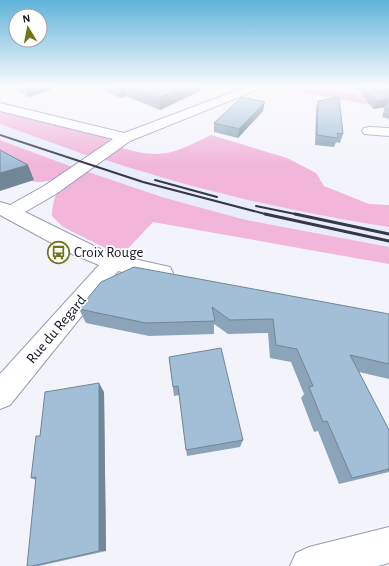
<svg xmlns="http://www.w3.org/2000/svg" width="389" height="566" font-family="'Alegreya Sans',sans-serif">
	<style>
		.built { fill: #e8ecfd }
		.green { fill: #f1b6da }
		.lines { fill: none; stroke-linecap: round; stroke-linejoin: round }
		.minor-casing { stroke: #959cbb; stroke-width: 2 }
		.path { stroke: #9ea0a8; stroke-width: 1.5; stroke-dasharray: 1 2; stroke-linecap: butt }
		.minor { fill: #fff; fill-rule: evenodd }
		.rail-far1 { stroke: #363843; stroke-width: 2 }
		.rail { stroke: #363843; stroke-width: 3 }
		.wall { fill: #8ba4b9 }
		.shaded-wall { fill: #718696 }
		.building { fill: #a2bfd7; stroke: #718696 }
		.labels { text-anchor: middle; stroke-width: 3.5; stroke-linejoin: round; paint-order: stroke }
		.poi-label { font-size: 15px; fill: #141722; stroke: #fff; text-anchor: start }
		.street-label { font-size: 15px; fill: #141722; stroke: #fff }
	</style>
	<rect width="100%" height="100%" fill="#f3f4fb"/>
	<!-- built -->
	<polygon class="built" points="0,109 109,138 94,155 389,223 389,264 153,222 84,171 48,180 0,164"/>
	<!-- green -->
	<g class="green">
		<polygon points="275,87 316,87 389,100 389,109"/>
		<polygon points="0,109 100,134 109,138 109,142 93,155 86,155 0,124"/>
		<path d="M 211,135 L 287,158 L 316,173 L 324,186 L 369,204 L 389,205 L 389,227 C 292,212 196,190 103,159 L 119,147 C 162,160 172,154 211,135 Z"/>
		<path d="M 0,140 L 75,168 C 63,176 47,185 31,181 C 21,178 9,169 0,164 Z"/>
		<path d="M 85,171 L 165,198 L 246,220 L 389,247 L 389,264 L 153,222 L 121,256 L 63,227 L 52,216 C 53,187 63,187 85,171 Z"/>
	</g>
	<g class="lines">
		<defs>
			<g id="minor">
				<polygon points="246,87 261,87 259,89 130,141 56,194 25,212 98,248 125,257 170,267 173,273 170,279 162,281 118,271 10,405 0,409 0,374 99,265 72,254 0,215 0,202 10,205 44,186 113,139 0,111 0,103 124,133"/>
				<polygon points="369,127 389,128 389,136 364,134 362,131 364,128"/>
				<polygon points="389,527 389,563 378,566 290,566 296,553 309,547"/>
			</g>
		</defs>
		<!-- minor casing -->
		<use href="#minor" class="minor-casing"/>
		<!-- path -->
		<polyline class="path" points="287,87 371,103"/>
		<!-- minor -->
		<use href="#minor" class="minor"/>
		<!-- rail-far1 -->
		<g class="rail-far1">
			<polyline points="0,135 143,182 269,215"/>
			<polyline points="155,180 217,197"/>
			<polyline points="256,206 300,215"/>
		</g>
		<!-- rail -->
		<g class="rail">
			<polyline points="265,214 389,241"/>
			<polyline points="295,214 389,234"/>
		</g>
	</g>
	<!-- wall -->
	<g class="wall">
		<polygon points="10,87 58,87 29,97"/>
		<polygon points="94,87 200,87 200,91 160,110 126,96 121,98"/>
		<polygon points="356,87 389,87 389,94 376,91 374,91 389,94 389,119 382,117 385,107 373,109"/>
		<polygon points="318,101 343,134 340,143 336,142 334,147 315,145 316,109"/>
		<polygon points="263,111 238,138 214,132 214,123"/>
		<polygon points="101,282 389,314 389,379 359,372 389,430 389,472 339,484 318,431 314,432 301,398 304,394 291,362 270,358 268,333 228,334 214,324 214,334 149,336 86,323 79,309"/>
		<polygon points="169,357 243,440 240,447 187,456 179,395 174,396"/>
		<polygon points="104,392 106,551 39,566 27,566 36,480 31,478 40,436"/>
	</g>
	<!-- shaded-wall -->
	<g class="shaded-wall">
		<polygon points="25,87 58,87 29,97"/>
		<polygon points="119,87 124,87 126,96 121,98"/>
		<polygon points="185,87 200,87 200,91 160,110 159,98"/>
		<polygon points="372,87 378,87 376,91 372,92"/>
		<polygon points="388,99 385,107 373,109 377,101"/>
		<polygon points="265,102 263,111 238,138 239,129"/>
		<polygon points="28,165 34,180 0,191 0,173"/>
		<polygon points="99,383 104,392 106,551 99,551"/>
	</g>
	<!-- building -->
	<g class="building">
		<polygon points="129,87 185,87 159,98"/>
		<polygon points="365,87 372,87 374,92 389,94 389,109 385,109 388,99 377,101"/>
		<polygon points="242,97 265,102 239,129 214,123"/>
		<polygon points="339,97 343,134 337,133 338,138 317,135 318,101"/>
		<polygon points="0,150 28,165 0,173"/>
		<polygon points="134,267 389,314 389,364 350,355 389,430 389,469 352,478 327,421 323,422 309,387 313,386 297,349 276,345 273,319 230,320 212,307 215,321 146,323 79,309 101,282"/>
		<polygon points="221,348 243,440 186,450 178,386 173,387 169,357"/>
		<polygon points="99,383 99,551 32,566 27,566 36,477 31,478 36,436 40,436 45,392"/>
	</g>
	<!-- sky -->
	<linearGradient id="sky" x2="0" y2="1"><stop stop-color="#5fb3da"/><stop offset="0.52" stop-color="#fafafd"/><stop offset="1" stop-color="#fafafd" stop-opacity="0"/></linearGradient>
	<rect width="389" height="166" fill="url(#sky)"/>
	<!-- icons -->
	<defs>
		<symbol id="bus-ring" viewBox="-11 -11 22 22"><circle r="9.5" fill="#fff" stroke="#70741b" stroke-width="1.5"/><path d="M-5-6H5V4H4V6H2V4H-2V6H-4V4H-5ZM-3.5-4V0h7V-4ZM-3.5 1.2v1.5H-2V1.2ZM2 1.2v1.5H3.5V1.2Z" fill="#70741b"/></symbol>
	</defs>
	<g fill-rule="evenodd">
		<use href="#bus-ring" x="46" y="240" width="25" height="25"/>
	</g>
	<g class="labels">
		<!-- poi labels -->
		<g class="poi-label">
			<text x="74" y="257">Croix Rouge</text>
		</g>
		<!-- street labels -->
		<g class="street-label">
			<text transform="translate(56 329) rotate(-50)" y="5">Rue du Regard</text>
		</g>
	</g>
	<!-- north arrow -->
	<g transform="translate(28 28) rotate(350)"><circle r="19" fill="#ffffff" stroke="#a1a2a7"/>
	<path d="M0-3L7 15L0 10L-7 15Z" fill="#70741b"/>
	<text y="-6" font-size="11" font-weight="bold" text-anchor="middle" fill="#141722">N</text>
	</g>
</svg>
